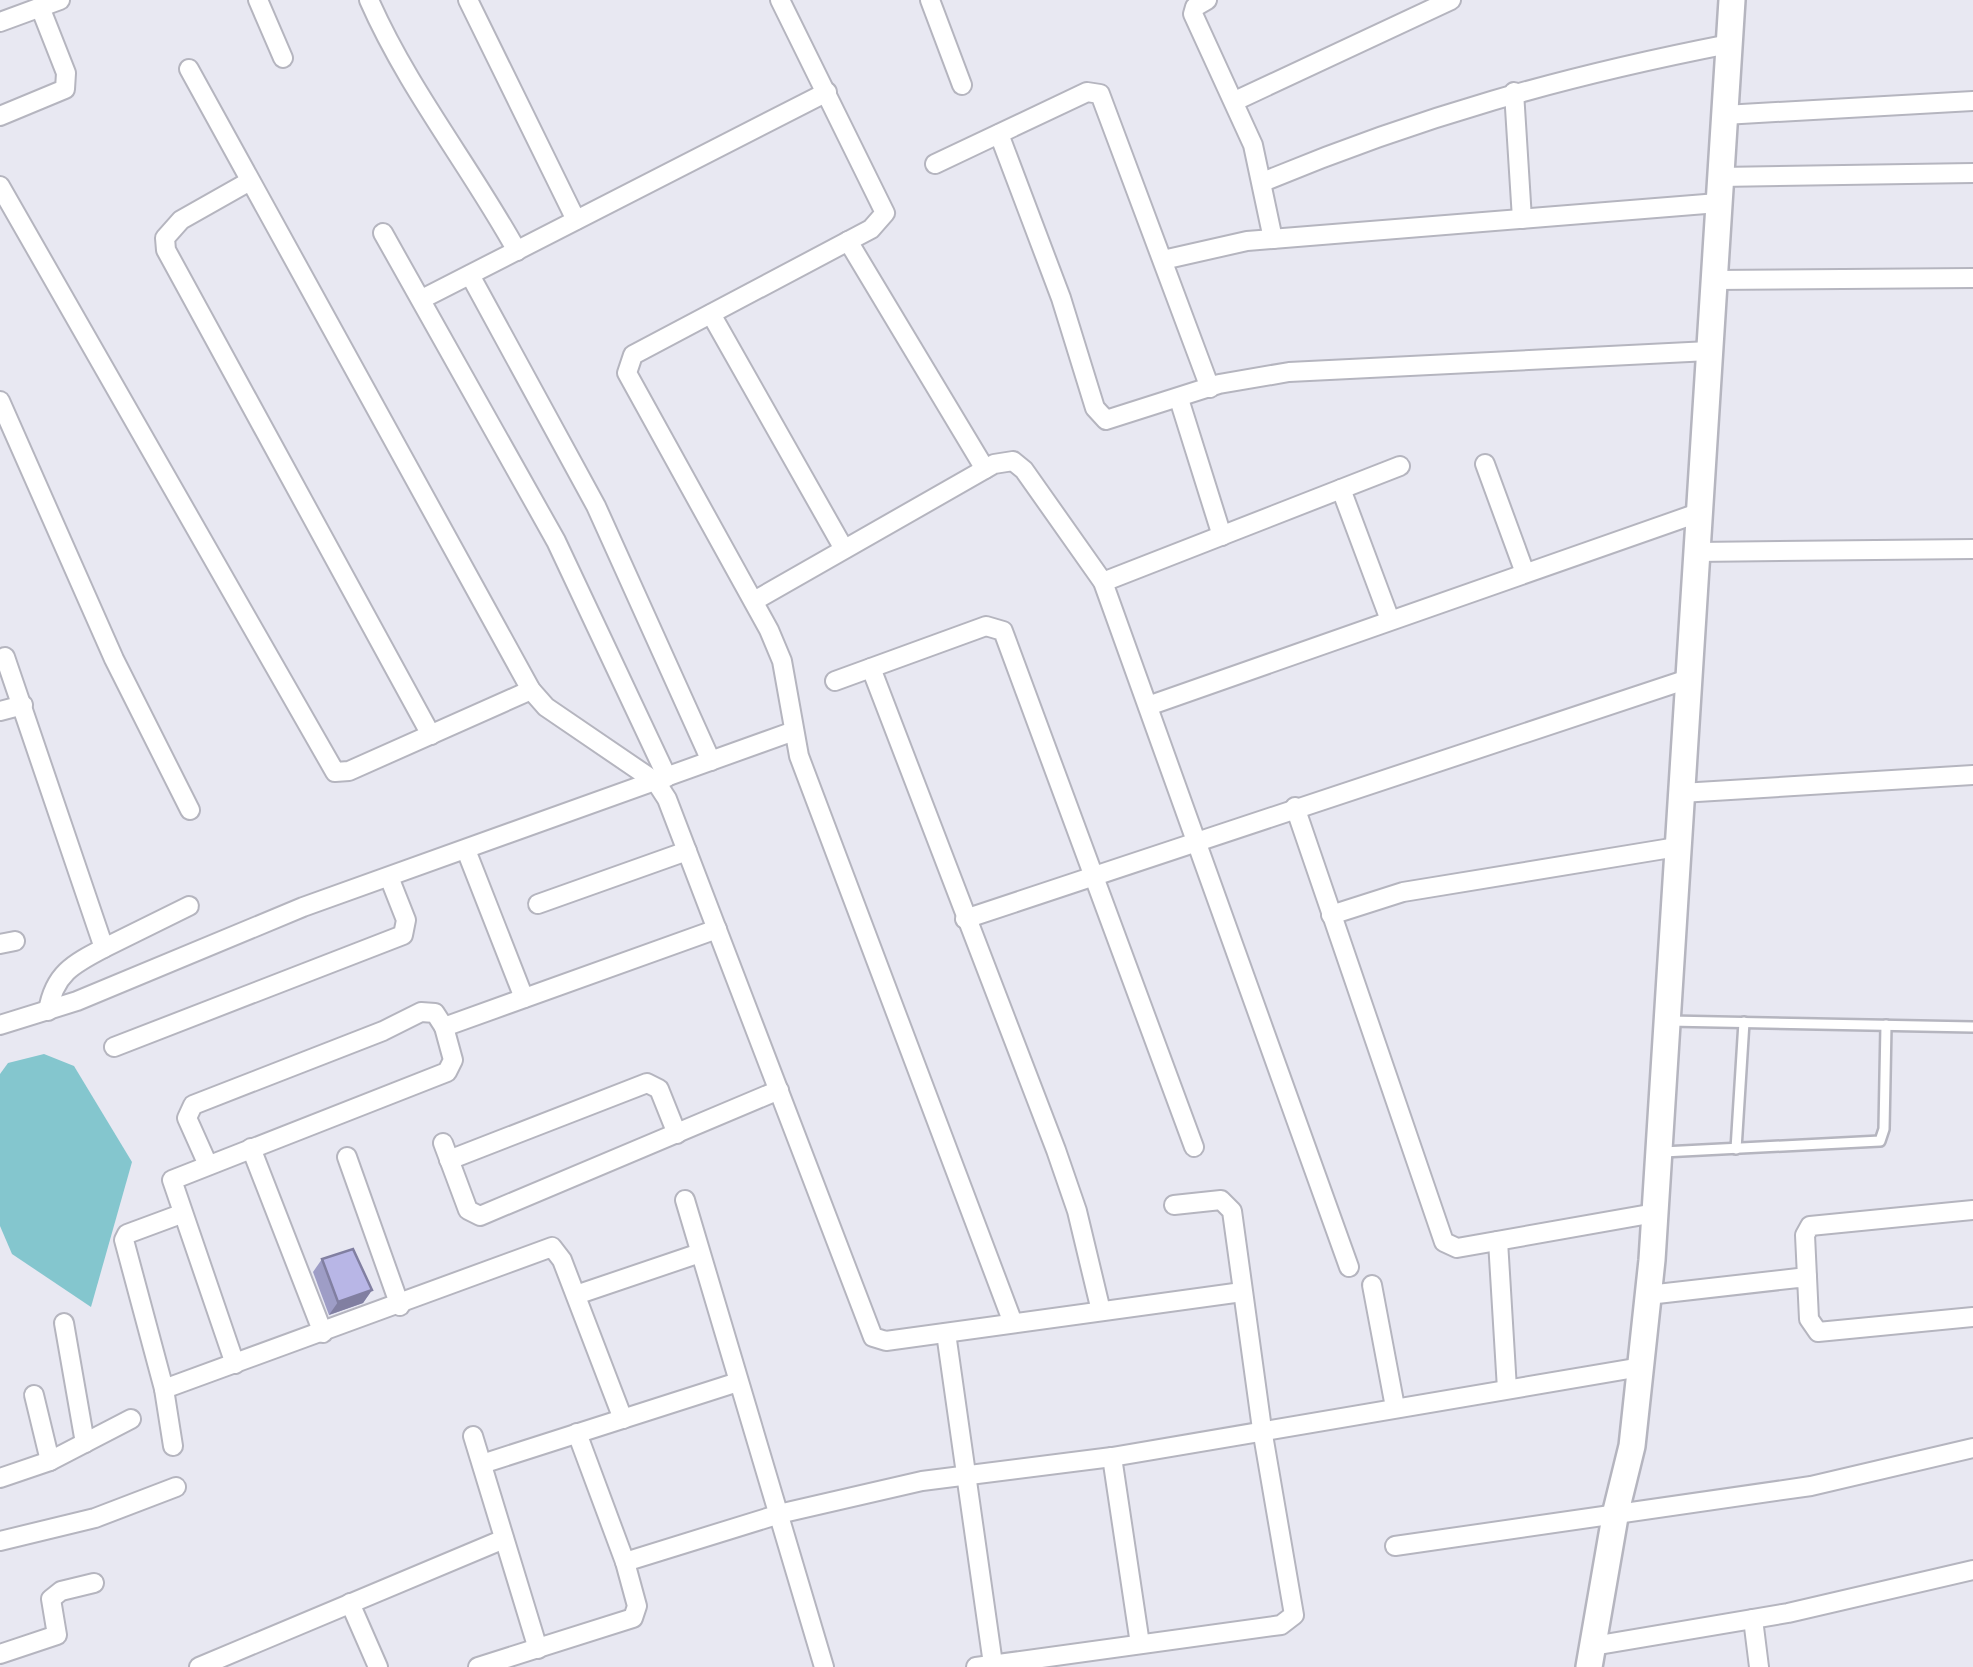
<svg xmlns="http://www.w3.org/2000/svg" width="1973" height="1667" font-family="'Open Sans',sans-serif">
	<style>
		.water { fill: #84c6ce }
		.lines { fill: none; stroke-linecap: round; stroke-linejoin: round }
		.lane-casing { stroke: #b5b5bf; stroke-width: 14 }
		.street-casing { stroke: #b5b5bf; stroke-width: 22 }
		.secondary-casing { stroke: #b5b5bf; stroke-width: 30 }
		.lane { stroke: #fff; stroke-width: 9 }
		.street { stroke: #fff; stroke-width: 18 }
		.secondary { stroke: #fff; stroke-width: 25 }
		.wall { fill: #9e9dc6 }
		.shaded-wall { fill: #817fa1 }
		.building { fill: #b8b6e6; stroke: #817fa1; stroke-width: 2.5 }
	</style>
	<rect width="100%" height="100%" fill="#e8e8f2"/>
	<!-- water -->
	<polygon class="water" points="44,1054 74,1066 132,1162 91,1307 12,1254 0,1226 0,1074 8,1063"/>
	<g class="lines">
		<defs>
			<g id="lane">
				<polyline points="1669,1021 1973,1027"/>
				<polyline points="1736,1149 1744,1022"/>
				<polyline points="1663,1152 1880,1141 1884,1129 1886,1025"/>
			</g>
			<g id="street">
				<polyline points="258,0 283,58"/>
				<path d="M 369,0 C 408,89 470,166 517,251"/>
				<polyline points="468,0 576,220"/>
				<polyline points="780,0 885,213 871,229 633,355 627,373 769,630 782,661 799,756 1013,1323"/>
				<polyline points="930,0 962,85"/>
				<polyline points="1207,0 1195,7 1193,14 1253,145 1273,239"/>
				<polyline points="0,22 60,0"/>
				<polyline points="189,69 531,690 546,707 656,782 667,799 873,1337 886,1341 1242,1292"/>
				<polyline points="1514,92 1522,219"/>
				<polyline points="1235,101 1451,0"/>
				<polyline points="1724,115 1973,101"/>
				<polyline points="0,116 65,89 66,73 40,7"/>
				<polyline points="999,134 1061,298 1095,408 1106,420 1219,384 1289,372 1709,351"/>
				<polyline points="935,164 1087,92 1100,94 1210,388"/>
				<polyline points="1720,177 1973,173"/>
				<polyline points="250,181 181,220 165,238 166,250 431,735"/>
				<path d="M 1263,182 C 1418,117 1565,76 1729,44"/>
				<polyline points="0,186 335,772 349,771 531,690"/>
				<polyline points="383,233 556,541 667,777"/>
				<polyline points="848,241 985,469"/>
				<polyline points="1163,260 1247,241 1718,203"/>
				<polyline points="470,275 596,506 711,761"/>
				<polyline points="1713,280 1973,278"/>
				<polyline points="422,299 827,92"/>
				<polyline points="711,314 844,549"/>
				<polyline points="1179,399 1222,536"/>
				<polyline points="0,401 114,659 190,810"/>
				<polyline points="1485,464 1525,573"/>
				<polyline points="1341,489 1390,620"/>
				<polyline points="1696,552 1973,549"/>
				<polyline points="1103,582 1400,466"/>
				<polyline points="754,601 994,464 1013,461 1024,470 1103,582 1349,1267"/>
				<path d="M 5,657 L 104,948 C 73,964 54,974 48,1011"/>
				<polyline points="871,668 1056,1150 1077,1211 1101,1311"/>
				<polyline points="835,681 986,626 1003,631 1194,1147"/>
				<polyline points="1148,706 1698,513"/>
				<polyline points="0,711 23,705"/>
				<polyline points="1681,793 1973,775"/>
				<polyline points="1295,807 1444,1242 1457,1248 1655,1213"/>
				<polyline points="466,850 524,998"/>
				<polyline points="538,904 687,851"/>
				<polyline points="1331,915 1403,892 1677,847"/>
				<polyline points="965,919 1688,679"/>
				<polyline points="0,944 15,941"/>
				<polyline points="104,948 189,906"/>
				<polyline points="0,1025 77,1001 303,907 794,731"/>
				<polyline points="114,1047 403,935 406,920 389,877"/>
				<polyline points="443,1143 468,1210 480,1216 779,1090"/>
				<polyline points="251,1148 323,1333"/>
				<polyline points="347,1157 400,1306"/>
				<polyline points="449,1160 647,1083 659,1089 677,1134"/>
				<polyline points="208,1165 187,1118 193,1105 383,1031 421,1012 435,1013 444,1027"/>
				<polyline points="685,1200 824,1667"/>
				<polyline points="1498,1241 1507,1389"/>
				<polyline points="1807,1277 1805,1235 1810,1226 1973,1210"/>
				<polyline points="1372,1285 1395,1407"/>
				<polyline points="576,1295 700,1253"/>
				<polyline points="1648,1295 1807,1277 1809,1319 1818,1332 1973,1317"/>
				<polyline points="64,1323 85,1443"/>
				<polyline points="946,1333 993,1664"/>
				<polyline points="235,1364 172,1180 447,1072 453,1060 444,1027 717,929"/>
				<polyline points="164,1389 552,1247 562,1260 623,1419"/>
				<polyline points="34,1395 50,1461"/>
				<polyline points="577,1433 625,1562"/>
				<polyline points="473,1436 538,1649"/>
				<polyline points="173,1446 164,1389 124,1240 127,1234 181,1214"/>
				<polyline points="1112,1457 1140,1644"/>
				<polyline points="482,1464 738,1382"/>
				<polyline points="0,1478 50,1461 131,1419"/>
				<polyline points="0,1541 95,1518 176,1487"/>
				<polyline points="1395,1546 1811,1486 1973,1448"/>
				<polyline points="350,1603 378,1667"/>
				<polyline points="1753,1619 1759,1667"/>
				<polyline points="1593,1646 1788,1613 1973,1570"/>
				<polyline points="0,1654 57,1635 51,1599 61,1591 94,1583"/>
				<polyline points="199,1667 504,1539"/>
				<polyline points="478,1667 633,1618 637,1606 625,1562 783,1513 922,1481 1112,1457 1641,1367"/>
				<polyline points="976,1667 1281,1625 1294,1615 1262,1429 1232,1211 1221,1200 1174,1205"/>
			</g>
			<polyline id="secondary" points="1589,1667 1616,1511 1632,1446 1652,1260 1732,0"/>
		</defs>
		<!-- lane casing -->
		<use href="#lane" class="lane-casing"/>
		<!-- street casing -->
		<use href="#street" class="street-casing"/>
		<!-- secondary casing -->
		<use href="#secondary" class="secondary-casing"/>
		<!-- lane -->
		<use href="#lane" class="lane"/>
		<!-- street -->
		<use href="#street" class="street"/>
		<!-- secondary -->
		<use href="#secondary" class="secondary"/>
	</g>
	<!-- wall -->
	<polygon class="wall" points="322,1259 372,1290 363,1303 329,1315 313,1272"/>
	<!-- shaded-wall -->
	<polygon class="shaded-wall" points="372,1290 363,1303 329,1315 338,1302"/>
	<!-- building -->
	<polygon class="building" points="353,1249 372,1290 338,1302 322,1259"/>
</svg>
